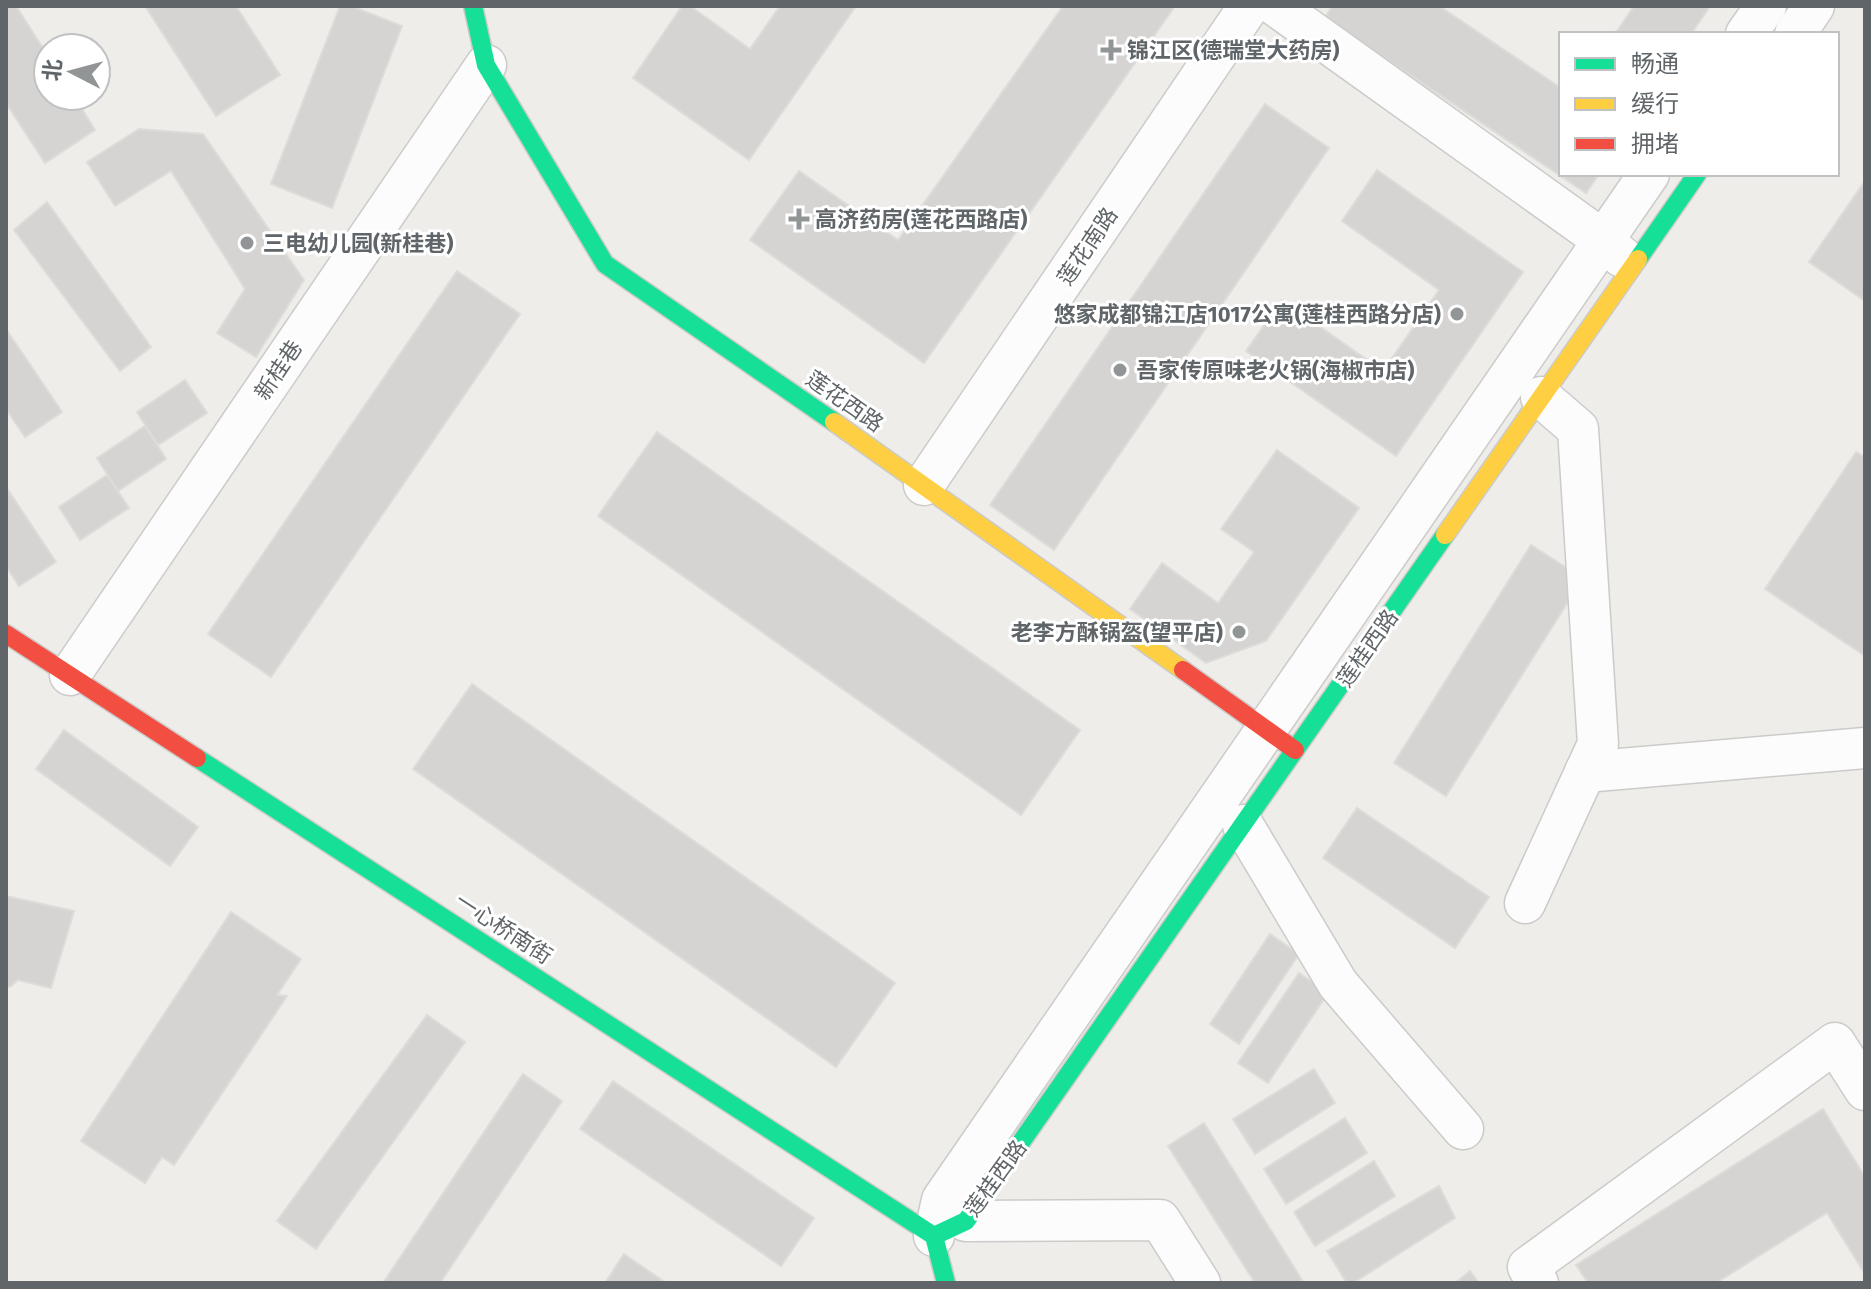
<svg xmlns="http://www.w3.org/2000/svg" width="1871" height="1289" font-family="'Fira Sans','Noto Sans SC',sans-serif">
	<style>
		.building { fill: #d6d4d3; stroke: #dedcd9; stroke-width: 2 }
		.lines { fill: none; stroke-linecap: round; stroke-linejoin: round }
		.street-casing { stroke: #cbcbca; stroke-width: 43 }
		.fast-casing { stroke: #cbcbca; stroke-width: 21 }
		.slow-casing { stroke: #cbcbca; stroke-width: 21 }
		.jam-casing { stroke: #cbcbca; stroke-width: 21 }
		.street { stroke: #fdfcfc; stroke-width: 40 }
		.fast { stroke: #16e098; stroke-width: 18 }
		.slow { stroke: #ffcf43; stroke-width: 18 }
		.jam { stroke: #f24e42; stroke-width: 18 }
		.poi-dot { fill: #919596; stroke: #fff; stroke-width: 3 }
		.labels { text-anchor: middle; stroke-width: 6; stroke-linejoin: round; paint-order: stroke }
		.poi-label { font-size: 22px; font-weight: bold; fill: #5f6568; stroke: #fff; text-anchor: start }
		.street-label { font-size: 22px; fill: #5f6568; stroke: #fff }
	</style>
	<rect width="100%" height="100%" fill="#efedea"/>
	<!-- building -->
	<g class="building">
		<polygon points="6,6 16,6 48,56 48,96 74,96 95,130 45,163 6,103"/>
		<polygon points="145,6 236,6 280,75 216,116"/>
		<polygon points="340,6 351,6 402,26 332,208 271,184"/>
		<polygon points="682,6 690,6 750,49 780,6 856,6 749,160 633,78"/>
		<polygon points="1063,6 1175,6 924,363 750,240 799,171 898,240"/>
		<polygon points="1332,6 1439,6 1561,88 1561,174 1599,174 1586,193 1325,18"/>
		<polygon points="1634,6 1710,6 1691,34 1615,34"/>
		<polygon points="1265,104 1329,148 1054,550 990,505"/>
		<polygon points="139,129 203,134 304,280 256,357 217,333 245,289 171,171 115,206 87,162"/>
		<polygon points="1377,170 1523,272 1396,456 1246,351 1282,300 1383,371 1439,290 1342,221"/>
		<polygon points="1865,181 1865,301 1809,262"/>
		<polygon points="47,202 151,347 120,371 14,230"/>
		<polygon points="457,271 520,314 271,677 208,634"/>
		<polygon points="6,329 62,412 25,437 6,409"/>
		<polygon points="185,380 207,413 158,445 137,412"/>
		<polygon points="145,426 166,459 118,491 97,458"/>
		<polygon points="657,432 1080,730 1021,815 598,516"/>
		<polygon points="1277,450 1359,508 1266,641 1206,663 1130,609 1162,563 1218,603 1254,552 1221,529"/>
		<polygon points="1856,452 1865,457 1865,656 1765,589"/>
		<polygon points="107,475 129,508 80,540 59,507"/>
		<polygon points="6,487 56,562 19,586 6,566"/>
		<polygon points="1531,545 1583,578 1446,796 1394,763"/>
		<polygon points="472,684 895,983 836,1067 413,769"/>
		<polygon points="64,730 198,827 170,866 36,769"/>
		<polygon points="1357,808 1489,897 1455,948 1323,858"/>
		<polygon points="6,896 74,911 51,988 18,980 10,987 6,986"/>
		<polygon points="231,912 301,959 277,995 287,996 174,1165 162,1157 145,1183 81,1141"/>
		<polygon points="1270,934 1299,954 1239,1044 1210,1024"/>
		<polygon points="1299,973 1328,993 1268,1083 1238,1063"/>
		<polygon points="427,1015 465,1042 316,1249 277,1221"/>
		<polygon points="1314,1069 1335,1103 1255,1154 1233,1119"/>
		<polygon points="523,1074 562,1101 440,1283 383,1283"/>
		<polygon points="613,1081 814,1218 781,1266 580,1129"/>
		<polygon points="1823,1109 1865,1177 1865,1274 1827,1213 1716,1283 1588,1283 1576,1265"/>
		<polygon points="1345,1118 1367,1153 1286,1204 1264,1169"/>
		<polygon points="1204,1123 1302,1280 1298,1283 1255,1283 1168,1146"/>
		<polygon points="1374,1161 1395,1196 1315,1246 1294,1212"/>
		<polygon points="1439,1186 1455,1218 1353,1283 1347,1283 1327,1251"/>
		<polygon points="624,1254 666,1283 605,1283"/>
		<polygon points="1470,1271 1479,1283 1455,1283"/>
	</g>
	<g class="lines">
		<defs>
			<g id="street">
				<polyline points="1276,6 1603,240 1622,257"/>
				<polyline points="1746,34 1766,6"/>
				<polyline points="1795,34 1814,6"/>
				<polyline points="924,485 1249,6"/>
				<polyline points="70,675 486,65"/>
				<polyline points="1585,772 1865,748"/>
				<polyline points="1243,825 1338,984 1463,1129"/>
				<polyline points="1525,903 1598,744 1578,429 1541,397"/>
				<polyline points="966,1221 1160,1220 1200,1283"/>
				<polyline points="934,1236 942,1200 1649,174"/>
				<polyline points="1538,1283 1528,1267 1835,1043 1865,1090"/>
			</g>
			<g id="fast">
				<polyline points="473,6 486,65 605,264 834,422"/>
				<polyline points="1638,259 1697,174"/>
				<polyline points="197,758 934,1236 946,1283"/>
				<polyline points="934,1236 966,1221 1445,535"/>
			</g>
			<g id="slow">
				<polyline points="834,422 1183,670"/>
				<polyline points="1445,535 1638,259"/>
			</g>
			<g id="jam">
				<polyline points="6,634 197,758"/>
				<polyline points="1183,670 1295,750"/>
			</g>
		</defs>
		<!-- street casing -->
		<use href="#street" class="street-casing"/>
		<!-- fast casing -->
		<use href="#fast" class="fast-casing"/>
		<!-- slow casing -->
		<use href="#slow" class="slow-casing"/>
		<!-- jam casing -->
		<use href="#jam" class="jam-casing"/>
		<!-- street -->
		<use href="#street" class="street"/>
		<!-- fast -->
		<use href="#fast" class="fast"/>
		<!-- slow -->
		<use href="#slow" class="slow"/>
		<!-- jam -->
		<use href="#jam" class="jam"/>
	</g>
	<!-- markers -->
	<g class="poi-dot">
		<path d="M1107 38h8v8h8v8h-8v8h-8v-8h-8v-8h8z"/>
		<path d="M795 207h8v8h8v8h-8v8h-8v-8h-8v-8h8z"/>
		<circle cx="247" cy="243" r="8"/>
		<circle cx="1457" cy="314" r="8"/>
		<circle cx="1120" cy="370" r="8"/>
		<circle cx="1239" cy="632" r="8"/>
	</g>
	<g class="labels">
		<!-- poi labels -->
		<g class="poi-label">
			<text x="1127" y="58">锦江区(德瑞堂大药房)</text>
			<text x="815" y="227">高济药房(莲花西路店)</text>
			<text x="263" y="251">三电幼儿园(新桂巷)</text>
			<text x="1441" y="322" text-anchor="end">悠家成都锦江店1017公寓(莲桂西路分店)</text>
			<text x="1136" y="378">吾家传原味老火锅(海椒市店)</text>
			<text x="1223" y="640" text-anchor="end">老李方酥锅盔(望平店)</text>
		</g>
		<!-- street labels -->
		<g class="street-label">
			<text transform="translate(1087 246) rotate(-56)" y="8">莲花南路</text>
			<text transform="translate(278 370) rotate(-56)" y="8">新桂巷</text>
			<text transform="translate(845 401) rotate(35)" y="8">莲花西路</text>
			<text transform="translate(1367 648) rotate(-55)" y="8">莲桂西路</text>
			<text transform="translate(504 928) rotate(33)" y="8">一心桥南街</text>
			<text transform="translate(995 1178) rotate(-54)" y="8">莲桂西路</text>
		</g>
	</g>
	<!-- border -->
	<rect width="1871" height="1289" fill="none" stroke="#5f6568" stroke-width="16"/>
	<!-- legend -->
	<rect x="1559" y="32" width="280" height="144" fill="#ffffff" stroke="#bfc1c3" stroke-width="2"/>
	<rect x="1575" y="58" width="40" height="12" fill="#16e098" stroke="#bfc1c3" stroke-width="2"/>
	<text x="1631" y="72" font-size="24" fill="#5f6568">畅通</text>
	<rect x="1575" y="98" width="40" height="12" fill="#ffcf43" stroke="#bfc1c3" stroke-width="2"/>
	<text x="1631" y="112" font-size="24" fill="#5f6568">缓行</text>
	<rect x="1575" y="138" width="40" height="12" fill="#f24e42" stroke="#bfc1c3" stroke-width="2"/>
	<text x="1631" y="152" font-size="24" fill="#5f6568">拥堵</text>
	<!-- north arrow -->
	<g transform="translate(72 72) rotate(276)"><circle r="38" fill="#ffffff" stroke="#bfc1c3" stroke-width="2"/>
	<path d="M0-6L14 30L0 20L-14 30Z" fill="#919596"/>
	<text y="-12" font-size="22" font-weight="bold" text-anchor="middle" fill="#5f6568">北</text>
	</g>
</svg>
